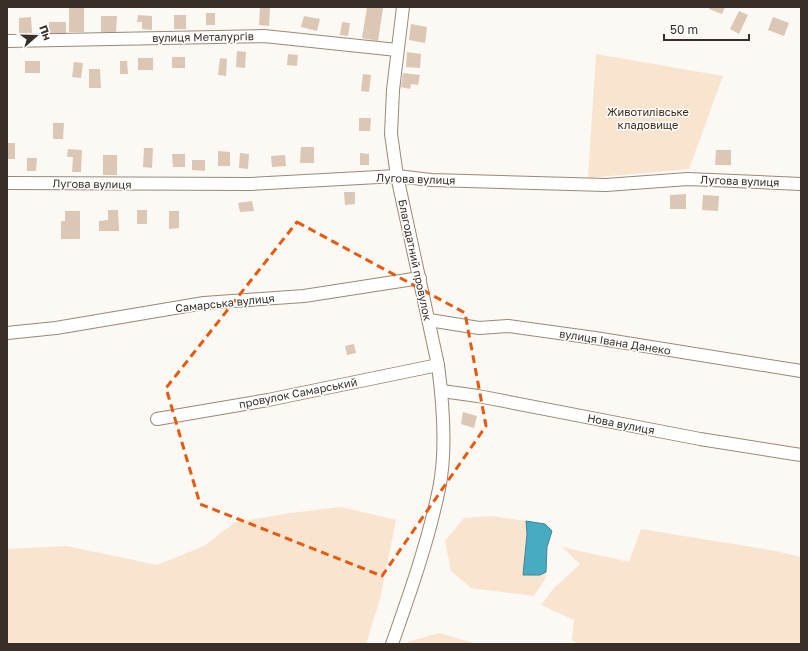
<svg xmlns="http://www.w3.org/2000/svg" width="808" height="651" font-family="'Golos Text',sans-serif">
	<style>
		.green { fill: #f9e4d0 }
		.water { fill: #47acc1; stroke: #428693 }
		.building { fill: #dcc7b4 }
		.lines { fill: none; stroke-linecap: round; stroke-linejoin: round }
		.minor-casing { stroke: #9b8876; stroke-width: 14 }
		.minor { stroke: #fff; stroke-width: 12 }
		.marked { fill: none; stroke: #e8590c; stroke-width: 3; stroke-dasharray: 8 5; stroke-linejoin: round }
		.labels { text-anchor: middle; stroke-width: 3; stroke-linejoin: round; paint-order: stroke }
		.street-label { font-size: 11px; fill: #372f28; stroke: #fff }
		.park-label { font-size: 11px; fill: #402911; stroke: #fff }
	</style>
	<rect width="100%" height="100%" fill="#fcf8f4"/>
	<!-- green -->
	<g class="green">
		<polygon points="596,54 723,76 689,169 588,178"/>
		<polygon points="341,507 396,520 380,599 366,644 7,644 7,549 67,546 157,565 204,546 235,522 291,513"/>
		<polygon points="491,516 526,521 527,534 524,575 546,572 545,579 534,596 471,588 451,571 445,541 464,518"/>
		<polygon points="641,529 776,551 801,557 801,644 578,644 572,640 574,620 541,605 553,589 580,564 562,547 629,562"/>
		<polygon points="439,633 474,643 475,644 408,644 408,642"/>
	</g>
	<!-- water -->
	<polygon class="water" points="526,521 545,524 552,531 547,547 546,572 540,575 523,575 527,534"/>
	<!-- building -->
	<g class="building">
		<rect x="69" y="7" width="15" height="25"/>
		<polygon points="260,7 270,8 269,26 259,25"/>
		<polygon points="367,7 383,8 378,41 362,38"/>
		<polygon points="710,7 725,7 722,14 709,9"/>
		<polygon points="739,11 748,15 739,34 730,29"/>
		<rect x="206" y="13" width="9" height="12"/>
		<polygon points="138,15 152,16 152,30 142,29 142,22 137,22"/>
		<rect x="174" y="15" width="12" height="14"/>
		<polygon points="101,16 117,16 116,32 101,32"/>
		<polygon points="304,16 320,19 317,31 301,27"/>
		<polygon points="31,17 32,33 19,33 19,18"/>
		<polygon points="773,17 789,23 784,36 768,30"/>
		<rect x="49" y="22" width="17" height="12"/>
		<polygon points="342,22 350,23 348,36 340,35"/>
		<polygon points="411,24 427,27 425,43 409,40"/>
		<polygon points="237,51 246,52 245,68 236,67"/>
		<polygon points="407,52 421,54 420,68 406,67"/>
		<polygon points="288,54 298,55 297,66 287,65"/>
		<rect x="172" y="57" width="13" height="11"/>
		<rect x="138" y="58" width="15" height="12"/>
		<polygon points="220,58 227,59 226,76 218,75"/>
		<rect x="25" y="61" width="15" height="12"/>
		<polygon points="120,61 127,61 128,74 120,74"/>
		<polygon points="74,62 83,63 81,78 72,77"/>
		<polygon points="89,69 100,69 101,88 89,88"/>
		<polygon points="403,73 420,75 418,85 411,84 410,89 401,87"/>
		<polygon points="363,74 371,75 369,92 361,91"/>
		<polygon points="359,118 371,118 370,131 359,131"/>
		<polygon points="53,123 64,123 63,139 53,139"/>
		<rect x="7" y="143" width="8" height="16"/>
		<polygon points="301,147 314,147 314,163 300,163"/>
		<polygon points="144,148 153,148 152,168 143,167"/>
		<polygon points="68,149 82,150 81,172 72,172 73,157 67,157"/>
		<polygon points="716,150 731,150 731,165 715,165"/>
		<polygon points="218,151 230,152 230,166 218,166"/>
		<polygon points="240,153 249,154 248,169 239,168"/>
		<polygon points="360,153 369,154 369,165 360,165"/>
		<polygon points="172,154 185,154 185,167 173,167"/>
		<rect x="103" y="155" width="14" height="20"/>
		<polygon points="285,155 286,166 272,167 271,156"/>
		<polygon points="27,158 37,158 36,171 27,171"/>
		<polygon points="192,160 205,160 205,171 192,170"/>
		<polygon points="344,192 355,192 355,204 345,205"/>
		<polygon points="686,194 686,209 670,209 670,195"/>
		<polygon points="703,195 719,196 718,211 702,210"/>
		<polygon points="252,201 254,211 240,212 238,203"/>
		<polygon points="108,210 118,210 119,231 99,231 99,221 108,220"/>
		<rect x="137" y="210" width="10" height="14"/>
		<polygon points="65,211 80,211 80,239 61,239 61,221 65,221"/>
		<polygon points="169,211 179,211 179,228 169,229"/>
		<polygon points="354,344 356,353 347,355 345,346"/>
		<polygon points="463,412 477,416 474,428 461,424"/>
	</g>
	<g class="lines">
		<defs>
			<g id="minor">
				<polyline points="7,41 264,36 397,50"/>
				<polyline points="7,183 251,184 397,176 431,180 606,185 688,179 801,184"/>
				<polyline points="429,320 479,328 508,326 595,338 801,371"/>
				<polyline points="7,333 56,328 204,303 304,296 420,278"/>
				<polyline points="442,391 478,396 700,439 801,455"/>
				<polyline points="157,419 268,400 438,365"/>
				<path d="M 392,644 C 410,593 428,542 439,489 C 447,451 443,403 438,365 L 397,176 L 391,134 L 393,90 L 403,7"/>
			</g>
		</defs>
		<!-- minor casing -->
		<use href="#minor" class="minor-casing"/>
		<!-- minor -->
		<use href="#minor" class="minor"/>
	</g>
	<!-- marked area -->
	<path class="marked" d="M 297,222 L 465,313 L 486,426 L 382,576 L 200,504 L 166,388 Z"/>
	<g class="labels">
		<!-- street labels -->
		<g class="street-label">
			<text transform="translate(203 37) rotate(-1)" y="4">вулиця Металургів</text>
			<text transform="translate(416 179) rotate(2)" y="4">Лугова вулиця</text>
			<text transform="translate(740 181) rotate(2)" y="4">Лугова вулиця</text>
			<text transform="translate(92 184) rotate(1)" y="4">Лугова вулиця</text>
			<text transform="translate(415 260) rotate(78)" y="4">Благодатний провулок</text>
			<text transform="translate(225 303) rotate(-6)" y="4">Самарська вулиця</text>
			<text transform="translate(615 342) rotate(9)" y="4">вулиця Івана Данеко</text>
			<text transform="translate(298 393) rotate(-11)" y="4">провулок Самарський</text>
			<text transform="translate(621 424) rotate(11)" y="4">Нова вулиця</text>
		</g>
		<!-- park labels -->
		<g class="park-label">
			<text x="648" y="116">Животилівське<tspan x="648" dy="13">кладовище</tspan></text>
		</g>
	</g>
	<!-- border -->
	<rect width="808" height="651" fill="none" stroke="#372f28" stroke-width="16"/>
	<!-- north arrow -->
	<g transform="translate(36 36) rotate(70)" stroke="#ffffff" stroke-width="3" paint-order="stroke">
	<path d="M0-3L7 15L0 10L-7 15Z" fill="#372f28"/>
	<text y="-6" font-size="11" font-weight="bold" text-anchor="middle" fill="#372f28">Пн</text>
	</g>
	<!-- scale -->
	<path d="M664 34v6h85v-6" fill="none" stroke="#372f28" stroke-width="2"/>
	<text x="670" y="34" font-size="12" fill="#372f28" stroke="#ffffff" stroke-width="3" paint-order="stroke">50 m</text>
</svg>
